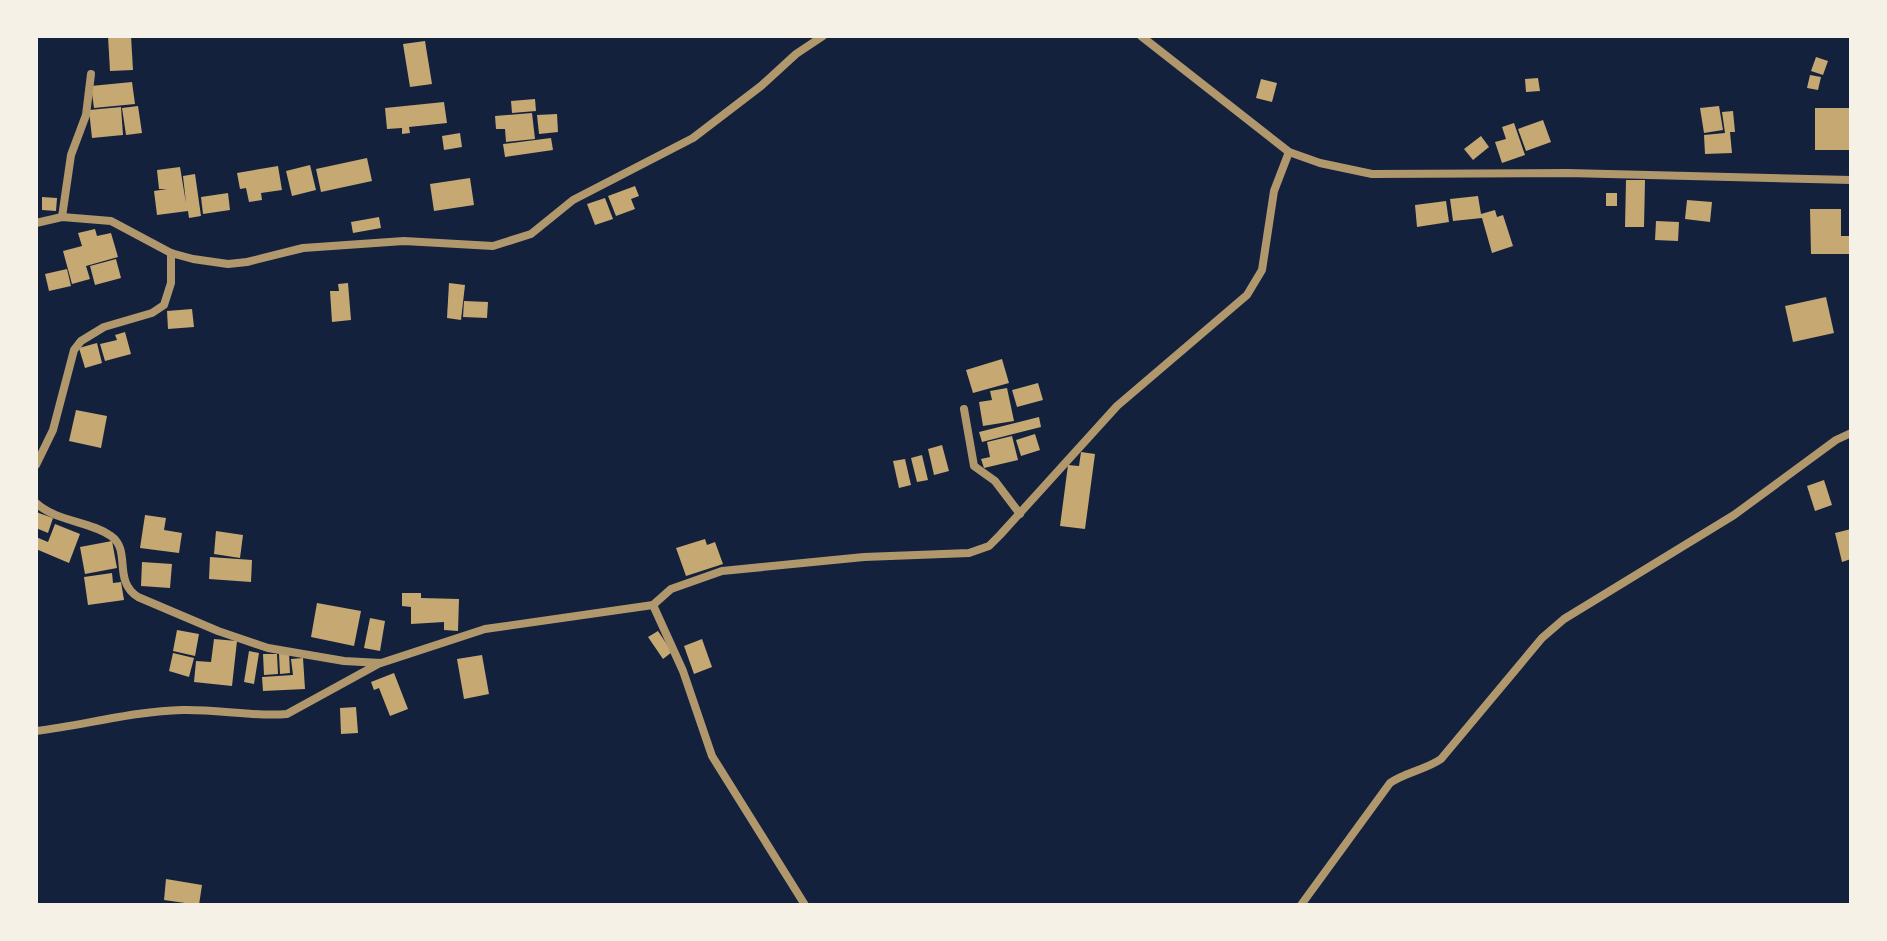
<svg xmlns="http://www.w3.org/2000/svg" width="1887" height="941" font-family="Lato,sans-serif">
	<style>
		.building { fill: #c6a872 }
		.lines { fill: none; stroke-linecap: round; stroke-linejoin: round }
		.minor { stroke: #b1986c; stroke-width: 8 }
	</style>
	<rect width="100%" height="100%" fill="#14213d"/>
	<!-- building -->
	<g class="building">
		<polygon points="108,36 131,36 133,70 110,71"/>
		<polygon points="425,41 432,84 410,87 403,44"/>
		<polygon points="1816,57 1828,61 1823,75 1811,71"/>
		<polygon points="1810,75 1821,77 1818,90 1807,88"/>
		<polygon points="1538,78 1540,91 1526,92 1525,79"/>
		<polygon points="1261,79 1277,83 1272,102 1256,98"/>
		<polygon points="132,82 135,104 94,108 91,86"/>
		<polygon points="535,99 536,111 512,113 511,101"/>
		<polygon points="444,102 447,123 409,127 410,133 402,134 402,128 387,129 385,108"/>
		<polygon points="138,106 142,133 126,135 122,108"/>
		<polygon points="1719,106 1723,130 1704,133 1700,108"/>
		<polygon points="121,107 123,135 92,138 89,110"/>
		<rect x="1815" y="108" width="36" height="42"/>
		<polygon points="1733,111 1735,132 1730,132 1732,153 1705,154 1704,135 1725,133 1722,112"/>
		<polygon points="532,113 535,139 506,142 505,129 496,129 495,116"/>
		<polygon points="557,114 558,132 539,134 537,115"/>
		<polygon points="1543,120 1551,142 1526,151 1518,129"/>
		<polygon points="1514,123 1525,155 1502,163 1495,142 1506,139 1502,127"/>
		<polygon points="460,133 462,147 444,150 442,136"/>
		<polygon points="1481,136 1489,147 1473,160 1464,149"/>
		<polygon points="551,138 553,150 505,157 503,144"/>
		<polygon points="367,158 372,181 321,192 316,169"/>
		<polygon points="310,165 316,190 292,196 286,171"/>
		<polygon points="278,166 282,190 261,193 262,200 249,202 246,188 240,189 237,173"/>
		<polygon points="180,167 186,203 183,176 195,174 201,216 189,218 188,211 157,215 154,191 167,189 159,189 157,170"/>
		<polygon points="470,178 474,205 434,211 430,184"/>
		<polygon points="1626,180 1645,180 1644,227 1625,227"/>
		<polygon points="635,186 639,196 631,199 635,209 616,216 608,196"/>
		<polygon points="228,193 230,210 203,214 201,197"/>
		<rect x="1606" y="193" width="11" height="13"/>
		<polygon points="1478,196 1481,214 1495,210 1497,217 1503,215 1513,246 1492,253 1482,218 1453,221 1450,199"/>
		<polygon points="42,197 57,198 56,211 42,210"/>
		<polygon points="605,198 613,219 595,225 587,204"/>
		<polygon points="1687,200 1712,202 1710,222 1685,219"/>
		<polygon points="1446,201 1449,222 1417,227 1415,205"/>
		<polygon points="1810,209 1841,209 1841,236 1851,236 1851,254 1811,254"/>
		<polygon points="379,217 381,228 353,233 351,222"/>
		<polygon points="1656,221 1679,222 1678,241 1655,240"/>
		<polygon points="95,229 97,236 111,233 118,257 86,266 90,279 72,284 63,251 82,246 78,233"/>
		<polygon points="116,259 121,278 95,285 90,266"/>
		<polygon points="67,269 71,286 49,291 45,274"/>
		<polygon points="348,283 351,320 332,322 330,291 339,291 338,284"/>
		<polygon points="449,283 465,285 461,320 447,318"/>
		<polygon points="1826,297 1834,333 1793,342 1785,306"/>
		<polygon points="464,301 488,302 487,318 463,317"/>
		<polygon points="192,309 194,327 168,329 167,311"/>
		<polygon points="125,332 131,354 105,361 100,344 117,340 115,335"/>
		<polygon points="97,343 102,363 85,368 79,348"/>
		<polygon points="1002,359 1009,383 973,393 966,370"/>
		<polygon points="1038,383 1043,400 1017,407 1012,390"/>
		<polygon points="1007,388 1014,421 983,426 979,402 992,400 990,391"/>
		<polygon points="76,410 107,416 101,448 69,441"/>
		<polygon points="1039,417 1041,427 982,442 979,432"/>
		<polygon points="1035,434 1040,450 1021,456 1016,440"/>
		<polygon points="1012,436 1018,460 984,468 981,459 990,457 987,442"/>
		<polygon points="942,445 949,471 934,475 928,449"/>
		<polygon points="1081,452 1095,454 1085,529 1060,526 1068,465 1079,466"/>
		<polygon points="922,455 928,480 917,482 911,458"/>
		<polygon points="905,459 911,485 899,488 893,461"/>
		<polygon points="1824,480 1832,505 1815,511 1807,486"/>
		<polygon points="36,512 53,518 48,533 36,528"/>
		<polygon points="145,515 166,518 164,530 182,533 179,553 140,548"/>
		<polygon points="55,524 80,534 69,563 36,549 36,537 48,542"/>
		<polygon points="1851,529 1851,559 1842,562 1835,533"/>
		<polygon points="216,531 243,535 240,558 214,554"/>
		<polygon points="705,539 707,545 715,542 723,564 686,576 676,548"/>
		<polygon points="112,541 117,568 85,574 80,547"/>
		<polygon points="210,557 252,560 251,582 209,579"/>
		<polygon points="142,562 172,564 170,588 141,586"/>
		<polygon points="112,573 113,583 121,582 124,600 88,605 84,577"/>
		<polygon points="402,593 421,593 421,598 459,599 458,631 444,630 444,622 411,624 411,607 402,606"/>
		<polygon points="317,603 361,611 354,646 311,637"/>
		<polygon points="370,618 385,621 380,651 364,648"/>
		<polygon points="177,630 199,634 195,656 173,651"/>
		<polygon points="658,631 672,652 663,659 648,637"/>
		<polygon points="214,639 237,641 232,686 194,682 196,661 211,662"/>
		<polygon points="702,639 712,667 694,674 684,646"/>
		<polygon points="249,651 259,653 254,684 244,682"/>
		<polygon points="173,653 194,658 189,677 169,671"/>
		<polygon points="263,654 277,654 278,674 264,675"/>
		<polygon points="279,654 289,654 290,673 280,674"/>
		<polygon points="482,655 489,694 464,699 457,659"/>
		<polygon points="303,658 305,689 263,691 262,677 293,675 291,659"/>
		<polygon points="394,673 408,709 390,716 379,688 374,690 371,682"/>
		<polygon points="356,707 358,733 341,734 340,708"/>
		<polygon points="166,879 202,885 199,905 164,900"/>
	</g>
	<g class="lines">
		<!-- minor -->
		<g class="minor">
			<polyline points="1141,36 1289,152 1320,163 1372,174 1568,173 1851,180"/>
			<polyline points="62,217 71,155 86,115 91,74"/>
			<polyline points="36,223 62,217 111,221 171,253 193,259 228,264 247,262 303,248 404,241 493,246 531,234 573,200 693,138 761,86 796,54 823,36"/>
			<polyline points="964,409 974,466 995,481 1020,514"/>
			<polyline points="36,465 53,430 74,350 81,341 104,327 152,313 164,305 171,283 171,253"/>
			<path d="M 36,503 C 57,522 90,521 111,536 C 132,551 112,580 138,597 L 218,631 L 268,648 L 344,661 L 381,663 L 485,629 L 653,605 L 671,589 L 722,571 L 864,557 L 969,553 L 989,546 L 1000,535 L 1117,406 L 1247,295 L 1262,270 L 1274,191 L 1289,152"/>
			<polyline points="653,605 683,671 712,756 805,905"/>
			<path d="M 36,731 C 84,725 136,711 182,710 C 217,709 252,717 287,714 L 380,663"/>
			<path d="M 1301,905 L 1390,783 C 1406,772 1425,770 1441,759 L 1542,638 L 1564,619 L 1734,515 L 1836,440 L 1851,433"/>
		</g>
	</g>
	<!-- border -->
	<rect width="1887" height="941" fill="none" stroke="#f6f1e7" stroke-width="76"/>
</svg>
